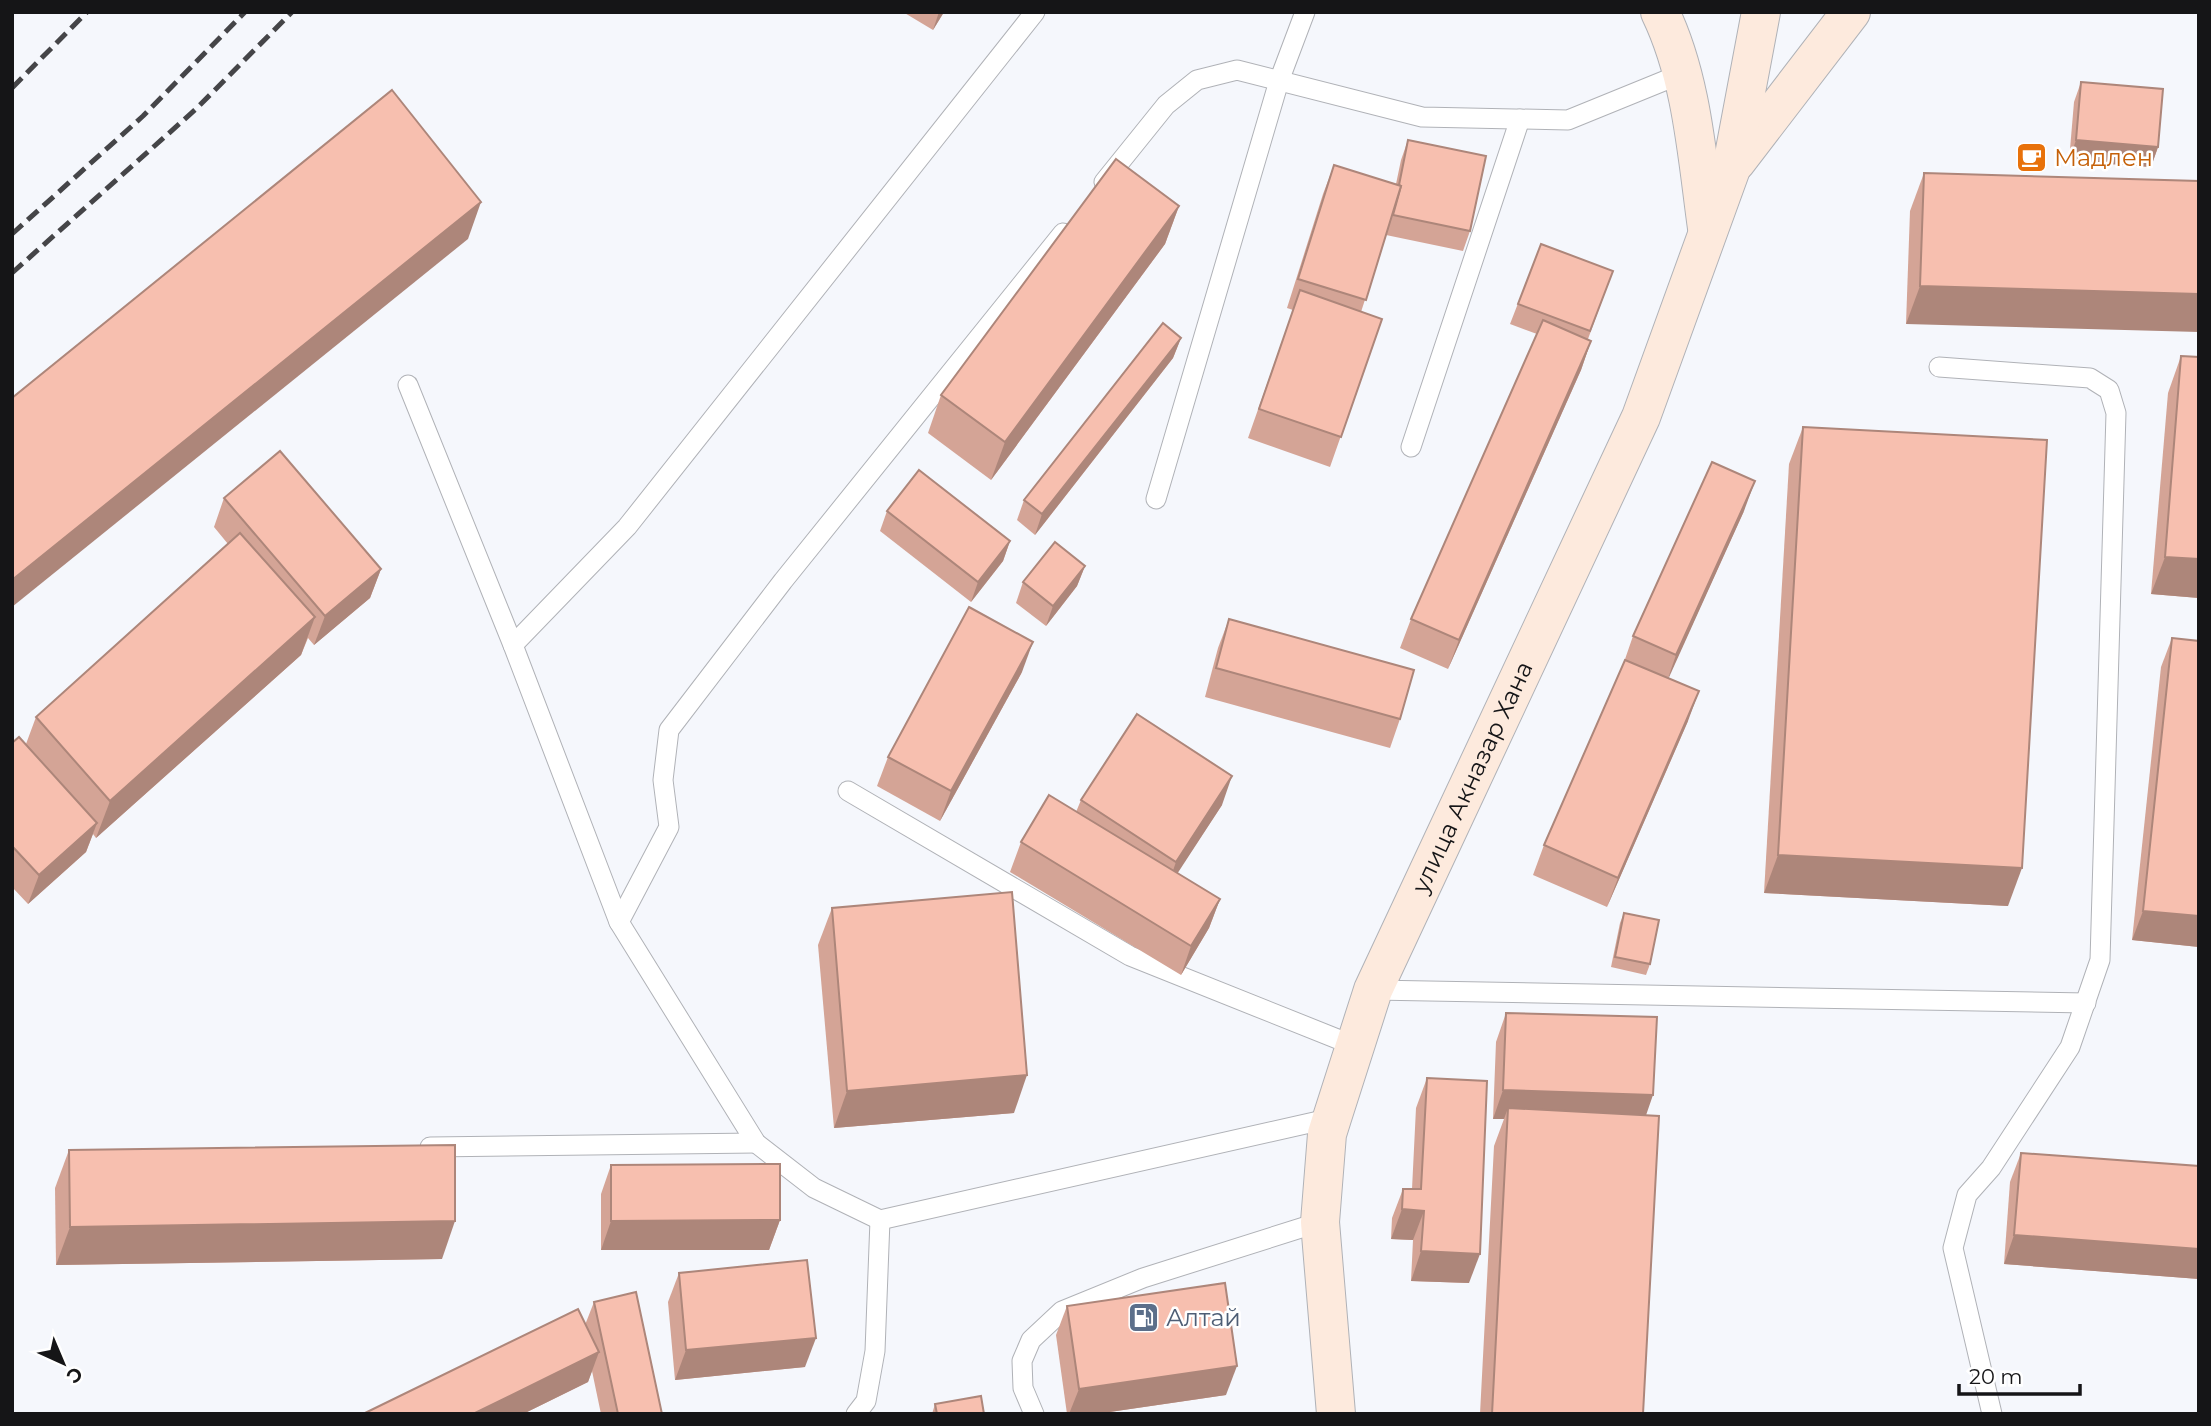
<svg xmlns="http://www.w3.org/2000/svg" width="2211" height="1426" font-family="Montserrat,sans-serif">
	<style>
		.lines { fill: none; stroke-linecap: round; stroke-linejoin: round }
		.service-casing { stroke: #b0b2b7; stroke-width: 21 }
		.secondary-casing { stroke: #b0b2b7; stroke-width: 40 }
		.service { stroke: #fff; stroke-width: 19 }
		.secondary { stroke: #fdeadd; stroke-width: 38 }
		.rail { stroke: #454548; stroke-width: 5; stroke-dasharray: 14 7; stroke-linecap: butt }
		.wall { fill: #d4a496 }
		.shaded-wall { fill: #ad867a }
		.building { fill: #f7bfaf; stroke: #ad867a; stroke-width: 2 }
		.labels { text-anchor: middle; stroke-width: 5; stroke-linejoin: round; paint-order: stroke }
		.food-label { font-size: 24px; fill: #c56008; stroke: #fff; text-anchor: start }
		.street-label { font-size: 24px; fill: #151517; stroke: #fff }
		.service-label { font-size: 24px; fill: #4e5e75; stroke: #fff; text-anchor: start }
	</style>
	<rect width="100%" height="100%" fill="#f5f7fc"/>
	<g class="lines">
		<defs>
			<g id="service">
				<polyline points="1104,182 1166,105 1197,80 1237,70 1422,117 1568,120 1681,74"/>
				<polyline points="1939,367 2090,378 2109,390 2116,413 2100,960 2070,1047 1991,1168 1967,1195 1953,1248 1992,1414"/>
				<polyline points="408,385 513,645 619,922 756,1143 814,1188 880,1220 1332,1118"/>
				<polyline points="1411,447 1520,119"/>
				<polyline points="1156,499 1279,81 1305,12"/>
				<polyline points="513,645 627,527 1035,12"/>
				<polyline points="848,791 1130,956 1355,1046"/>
				<polyline points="619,922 669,827 663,780 669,730 783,581 1063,233"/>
				<polyline points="1373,990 2086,1003"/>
				<polyline points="430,1147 756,1143"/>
				<polyline points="856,1414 866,1401 875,1351 880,1220"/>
				<polyline points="1034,1414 1023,1388 1022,1361 1031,1340 1062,1311 1143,1278 1320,1222"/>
			</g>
			<g id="secondary">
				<path d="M 1660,12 C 1692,78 1697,156 1707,228"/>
				<polyline points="1736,162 1851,12"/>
				<path id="s1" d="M 1336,1414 L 1320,1222 L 1327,1134 L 1332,1118 L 1373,990 L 1641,417 L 1732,166 L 1761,12"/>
			</g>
		</defs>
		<!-- service casing -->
		<use href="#service" class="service-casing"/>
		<!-- secondary casing -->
		<use href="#secondary" class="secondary-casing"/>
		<!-- service -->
		<use href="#service" class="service"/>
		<!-- secondary -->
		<use href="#secondary" class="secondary"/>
		<!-- rail -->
		<g class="rail">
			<polyline points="12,88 87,12"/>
			<polyline points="12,234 143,116 245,12"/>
			<polyline points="12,273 196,109 292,12"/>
		</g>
	</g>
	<!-- wall -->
	<g class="wall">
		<polygon points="903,12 944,12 933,30"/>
		<polygon points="2081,82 2158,147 2151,167 2069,161 2074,102"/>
		<polygon points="1408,140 1470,231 1463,251 1386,235 1361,312 1382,319 1330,467 1248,438 1293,310 1287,308 1323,194 1334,165 1396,184 1401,160"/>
		<polygon points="1924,173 2199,181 1906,324 1910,211"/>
		<polygon points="1179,206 1165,244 991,480 928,433 941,395"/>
		<polygon points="1541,244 1613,271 1588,339 1591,341 1581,370 1448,669 1400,648 1411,619 1537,334 1510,324"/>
		<polygon points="1181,338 1173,358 1035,535 1017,520 1024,500"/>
		<polygon points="2181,356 2199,357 2199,598 2151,594 2168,393"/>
		<polygon points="1803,427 2008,906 1764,893 1789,464"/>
		<polygon points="224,498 381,569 370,598 314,645 308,638 301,655 96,838 93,834 86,852 28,904 12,887 12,743 26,744 36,717 228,544 214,527"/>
		<polygon points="887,511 1010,541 1003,561 971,602 880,531"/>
		<polygon points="1744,511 1668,678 1688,721 1607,907 1533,875 1544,845 1623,665 1633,636"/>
		<polygon points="1085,566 1077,586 1046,626 1016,603 1023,582"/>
		<polygon points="1229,619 1400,719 1390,748 1205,697 1218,648"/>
		<polygon points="2172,638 2199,641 2199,947 2132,940 2161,667"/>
		<polygon points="1022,672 940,821 877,786 888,757"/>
		<polygon points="1081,800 1222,805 1177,873 1220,899 1209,928 1181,975 1010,872 1021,842 1076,812"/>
		<polygon points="832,908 1014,1113 834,1128 818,945"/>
		<polygon points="1624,913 1650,964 1646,975 1611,967 1620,923"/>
		<polygon points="1506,1013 1646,1115 1643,1414 1480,1414 1494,1146 1504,1119 1493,1119 1496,1042"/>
		<polygon points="1427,1078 1469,1283 1411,1281 1413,1240 1391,1239 1392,1218 1403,1189 1412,1189 1416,1108"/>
		<polygon points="69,1150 442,1259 56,1265 55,1188"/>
		<polygon points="2021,1153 2199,1166 2199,1279 2004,1264 2010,1182"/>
		<polygon points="611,1165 780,1220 769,1250 601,1250 601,1194"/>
		<polygon points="679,1273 805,1367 675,1380 668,1302"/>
		<polygon points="594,1302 662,1414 601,1414 592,1371 588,1382 523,1414 363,1414 585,1325"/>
		<polygon points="1067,1306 1226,1395 1096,1414 1067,1414 1056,1335"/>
		<polygon points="935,1404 984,1414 932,1414"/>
	</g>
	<!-- shaded-wall -->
	<g class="shaded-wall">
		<polygon points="939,12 944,12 933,30"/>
		<polygon points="2076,140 2158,147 2151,167 2069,161"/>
		<polygon points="481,202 468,239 12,607 12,580"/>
		<polygon points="1179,206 1165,244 991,480 1005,442"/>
		<polygon points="1920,286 2199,294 2199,332 1906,324"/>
		<polygon points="1181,338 1173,358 1035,535 1042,514"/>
		<polygon points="1591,341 1581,370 1448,669 1459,640"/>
		<polygon points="1755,481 1744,511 1666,684 1676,655"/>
		<polygon points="1010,541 1003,561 971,602 978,582"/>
		<polygon points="2165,557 2199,559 2199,598 2151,594"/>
		<polygon points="1085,566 1077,586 1046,626 1053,606"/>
		<polygon points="381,569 370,598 314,645 325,616"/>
		<polygon points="315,617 301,655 96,838 110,801"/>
		<polygon points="1033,642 1022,672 940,821 951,791"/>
		<polygon points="1699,691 1688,721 1607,907 1618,878"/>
		<polygon points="1232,776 1222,805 1166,891 1176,862"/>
		<polygon points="97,823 86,852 28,904 39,875"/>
		<polygon points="1778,855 2022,868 2008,906 1764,893"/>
		<polygon points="1220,899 1209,928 1181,975 1191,946"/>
		<polygon points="2143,911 2199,916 2199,947 2132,940"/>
		<polygon points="1027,1075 1014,1113 834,1128 847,1091"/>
		<polygon points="1503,1090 1653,1095 1643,1124 1508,1108 1504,1119 1493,1119"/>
		<polygon points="1402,1209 1424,1211 1413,1240 1391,1239"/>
		<polygon points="780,1220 769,1250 601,1250 611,1221"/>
		<polygon points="455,1221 442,1259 56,1265 70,1227"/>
		<polygon points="2014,1235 2199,1249 2199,1279 2004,1264"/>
		<polygon points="1421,1251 1480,1254 1469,1283 1411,1281"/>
		<polygon points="816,1338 805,1367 675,1380 686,1350"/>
		<polygon points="599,1352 588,1382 523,1414 473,1414"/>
		<polygon points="1237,1366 1226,1395 1096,1414 1069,1414 1079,1389"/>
	</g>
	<!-- building -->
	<g class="building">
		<polygon points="2081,82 2163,89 2158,147 2076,140"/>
		<polygon points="392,90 481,202 12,580 12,398"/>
		<polygon points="1408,140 1486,156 1470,231 1393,215 1401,186 1399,185"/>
		<polygon points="1116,159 1179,206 1005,442 941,395"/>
		<polygon points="1334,165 1401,186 1366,300 1298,279"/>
		<polygon points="1924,173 2199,181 2199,294 1920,286"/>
		<polygon points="1541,244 1613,271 1590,331 1518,304"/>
		<polygon points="1300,290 1382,319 1341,437 1259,409"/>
		<polygon points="1543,320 1591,341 1459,640 1411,619"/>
		<polygon points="1163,323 1181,338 1042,514 1024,500"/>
		<polygon points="2181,356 2199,357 2199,559 2165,557"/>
		<polygon points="1803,427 2047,440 2022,868 1778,855"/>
		<polygon points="280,451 381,569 325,616 224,498"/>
		<polygon points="1712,462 1755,481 1676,655 1633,636"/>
		<polygon points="919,470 1010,541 978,582 887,511"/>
		<polygon points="240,533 315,617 110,801 36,717"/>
		<polygon points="1055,542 1085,566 1053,606 1023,582"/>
		<polygon points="969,607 1033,642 951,791 888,757"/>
		<polygon points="1229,619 1414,670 1400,719 1216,668"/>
		<polygon points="2172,638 2199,641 2199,916 2143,911"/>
		<polygon points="1625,660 1699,691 1618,878 1544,845"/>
		<polygon points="1137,714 1232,776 1176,862 1081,800"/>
		<polygon points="19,737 97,823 39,875 12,846 12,743"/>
		<polygon points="1049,795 1220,899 1191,946 1021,842"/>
		<polygon points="1012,892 1027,1075 847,1091 832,908"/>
		<polygon points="1624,913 1659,920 1650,964 1615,957"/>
		<polygon points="1506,1013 1657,1017 1653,1095 1503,1090"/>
		<polygon points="1427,1078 1487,1081 1480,1254 1421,1251 1424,1211 1402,1209 1403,1189 1421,1189"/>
		<polygon points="1508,1108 1659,1116 1643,1414 1492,1414"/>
		<polygon points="455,1145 455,1221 70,1227 69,1150"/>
		<polygon points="2021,1153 2199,1166 2199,1249 2014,1235"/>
		<polygon points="780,1164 780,1220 611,1221 611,1165"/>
		<polygon points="807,1260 816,1338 686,1350 679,1273"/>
		<polygon points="1225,1283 1237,1366 1079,1389 1067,1306"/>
		<polygon points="636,1292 662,1414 618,1414 594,1302"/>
		<polygon points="578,1309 599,1352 473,1414 363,1414"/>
		<polygon points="981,1396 984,1414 937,1414 935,1404"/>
	</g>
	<!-- icons -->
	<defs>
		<symbol id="cafe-square" viewBox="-11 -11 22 22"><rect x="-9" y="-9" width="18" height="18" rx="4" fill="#e8710a" stroke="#fff"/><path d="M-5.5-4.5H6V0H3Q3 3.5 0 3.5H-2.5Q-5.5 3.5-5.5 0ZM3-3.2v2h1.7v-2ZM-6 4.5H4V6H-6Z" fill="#fff"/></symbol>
		<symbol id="fuel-square" viewBox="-11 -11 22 22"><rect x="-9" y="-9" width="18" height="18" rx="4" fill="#5c6f8a" stroke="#fff"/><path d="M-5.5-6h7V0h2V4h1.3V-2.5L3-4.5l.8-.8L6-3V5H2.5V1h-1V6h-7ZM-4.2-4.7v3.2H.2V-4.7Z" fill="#fff"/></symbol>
	</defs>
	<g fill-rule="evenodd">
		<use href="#cafe-square" x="2014" y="140" width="35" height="35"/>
		<use href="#fuel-square" x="1126" y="1300" width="35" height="35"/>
	</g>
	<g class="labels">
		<!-- food labels -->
		<g class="food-label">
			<text x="2054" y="166">Мадлен</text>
		</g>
		<!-- street labels -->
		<g class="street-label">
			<text dy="8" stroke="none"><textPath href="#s1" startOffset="667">улица Акназар Хана</textPath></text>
		</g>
		<!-- service labels -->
		<g class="service-label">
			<text x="1166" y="1326">Алтай</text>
		</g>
	</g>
	<!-- border -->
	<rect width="2211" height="1426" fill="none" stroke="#151517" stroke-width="28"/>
	<!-- north arrow -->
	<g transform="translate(63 1363) rotate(136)" stroke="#ffffff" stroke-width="5" paint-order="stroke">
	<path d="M0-5L12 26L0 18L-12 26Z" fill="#151517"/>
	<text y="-10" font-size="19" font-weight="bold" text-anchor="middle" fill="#151517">С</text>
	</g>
	<!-- scale -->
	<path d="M1959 1384v10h121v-10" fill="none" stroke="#151517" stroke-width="3.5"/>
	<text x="1969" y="1384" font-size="21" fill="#151517" stroke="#ffffff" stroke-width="5" paint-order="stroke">20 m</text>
</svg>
